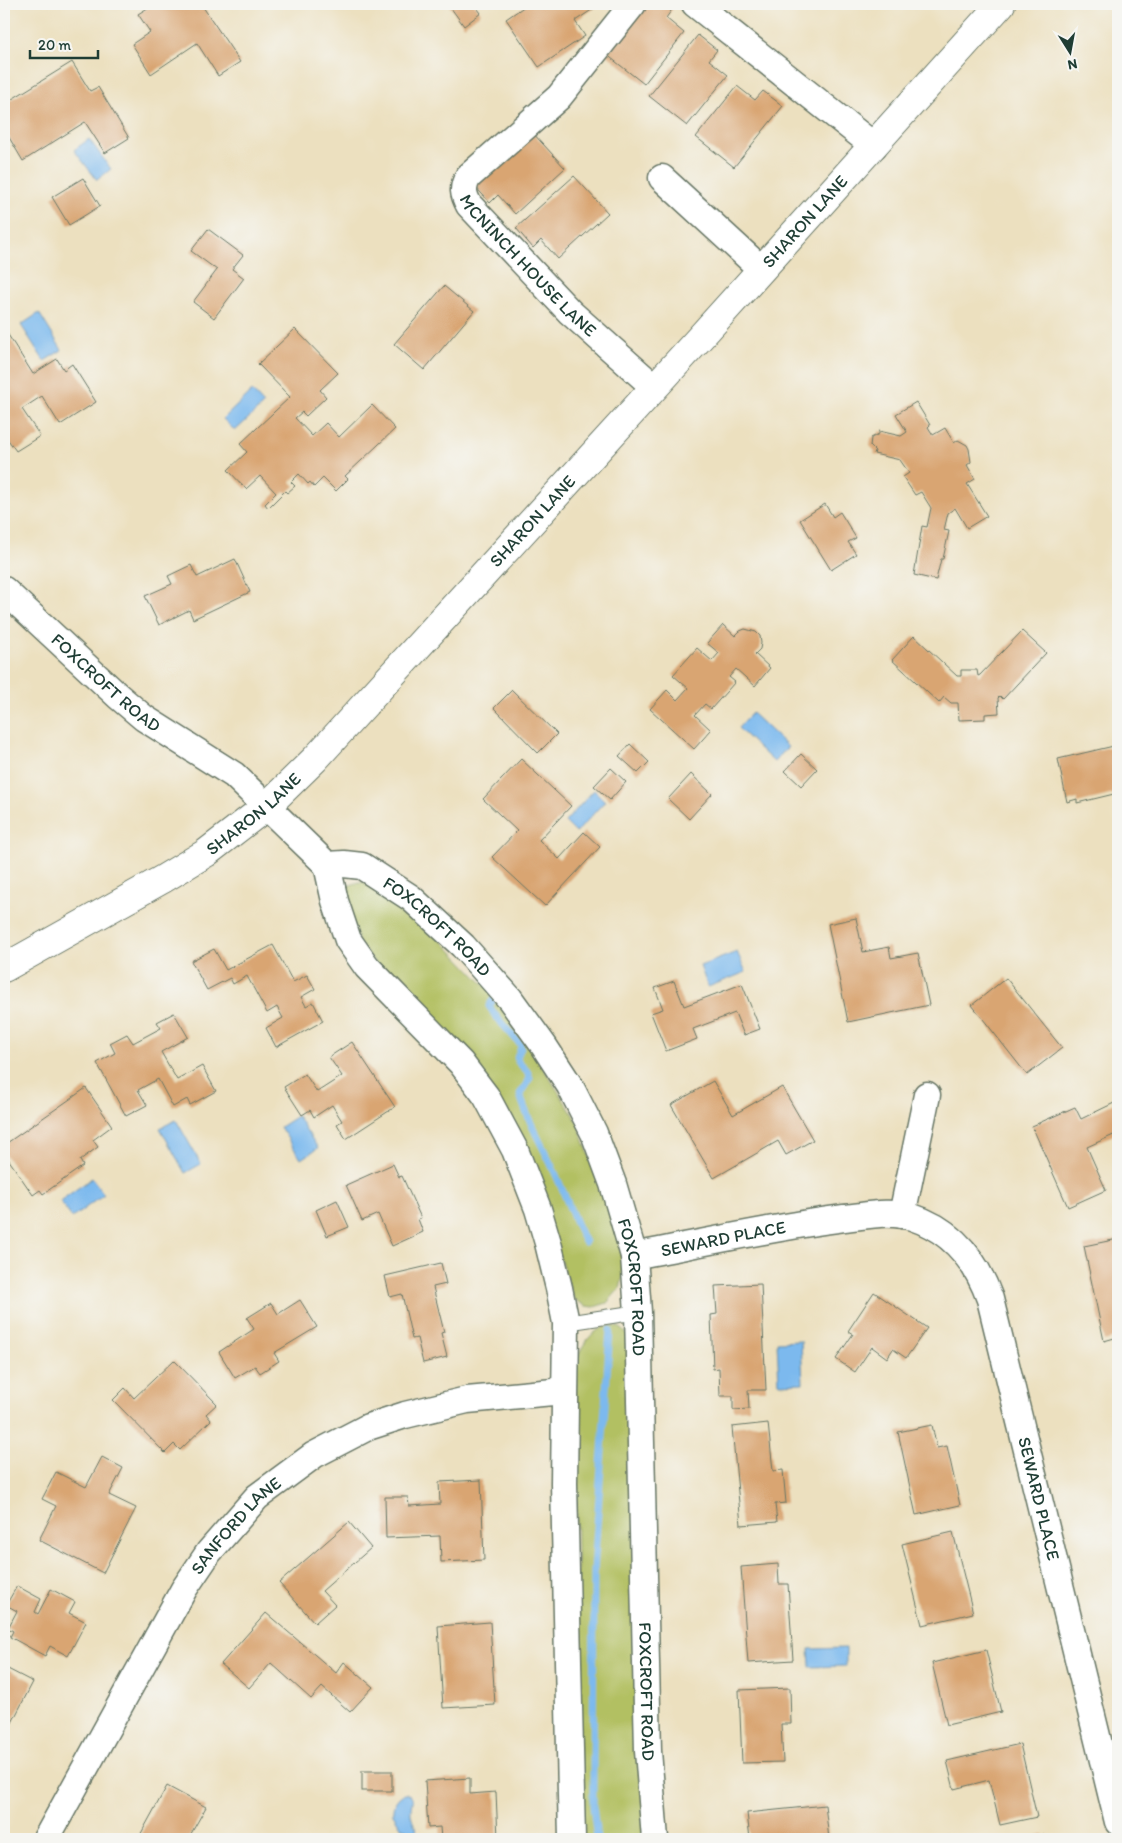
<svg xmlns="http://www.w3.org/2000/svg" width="1122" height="1843" font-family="Itim,sans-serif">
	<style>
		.green { fill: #b2c062; stroke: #687e4b }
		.water { fill: #7bb9ee; stroke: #4d7b91 }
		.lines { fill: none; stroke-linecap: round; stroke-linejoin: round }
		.stream { stroke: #7bb9ee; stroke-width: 7 }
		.building { fill: #d9a572 }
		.service-casing { stroke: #677665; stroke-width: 16 }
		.minor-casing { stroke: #677665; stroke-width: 29 }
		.secondary-casing { stroke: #677665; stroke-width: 30 }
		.service { stroke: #fff; stroke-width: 14 }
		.minor { stroke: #fff; stroke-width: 26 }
		.secondary { stroke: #fff; stroke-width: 28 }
		.labels { text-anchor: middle; stroke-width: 5; stroke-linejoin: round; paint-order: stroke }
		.street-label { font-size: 18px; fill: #1f3d34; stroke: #f6f6f2 }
	</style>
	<rect width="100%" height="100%" fill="#f6f6f2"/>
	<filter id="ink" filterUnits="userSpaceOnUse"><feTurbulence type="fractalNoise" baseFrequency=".02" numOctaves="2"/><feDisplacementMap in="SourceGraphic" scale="10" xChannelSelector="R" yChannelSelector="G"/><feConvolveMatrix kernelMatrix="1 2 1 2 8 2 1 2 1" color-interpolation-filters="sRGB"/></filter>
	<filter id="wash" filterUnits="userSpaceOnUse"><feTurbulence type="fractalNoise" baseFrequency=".0096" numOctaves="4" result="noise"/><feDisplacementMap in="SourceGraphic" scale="20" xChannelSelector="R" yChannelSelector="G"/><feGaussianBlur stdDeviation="1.12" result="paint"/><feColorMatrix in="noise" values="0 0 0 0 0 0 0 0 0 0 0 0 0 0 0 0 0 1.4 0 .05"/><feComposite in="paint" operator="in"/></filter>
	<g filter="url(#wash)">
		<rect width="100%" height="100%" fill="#ece0bf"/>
		<!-- green -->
		<g class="green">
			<polygon points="359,882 367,882 415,913 501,1002 577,1121 620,1243 623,1276 620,1288 607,1303 594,1307 586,1306 574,1299 519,1140 359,943 343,893 347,886"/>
			<path d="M 609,1325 C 619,1326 624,1329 629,1338 L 646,1839 L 580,1839 L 575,1364 C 581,1346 590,1331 609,1325 Z"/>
		</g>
		<!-- water -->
		<g class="water">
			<polygon points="89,139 111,169 97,180 74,150"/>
			<polygon points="39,313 62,350 44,361 21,325"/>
			<polygon points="252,391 264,404 235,431 223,419"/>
			<polygon points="752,713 788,747 774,762 738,728"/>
			<polygon points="594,790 605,801 576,833 565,822"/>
			<polygon points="737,952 746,972 708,987 700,966"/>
			<polygon points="297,1116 318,1148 301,1159 280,1127"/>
			<polygon points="176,1120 201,1164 185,1173 160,1128"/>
			<polygon points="92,1178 104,1194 72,1218 60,1201"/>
			<polygon points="801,1341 803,1383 779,1384 777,1342"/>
			<polygon points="846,1648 846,1666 810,1667 809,1649"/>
			<path d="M 404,1794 L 409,1794 C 415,1800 411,1802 411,1810 C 410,1816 414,1825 417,1830 L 412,1834 L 408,1834 L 407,1830 L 402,1828 L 393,1814 C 392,1806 397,1797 404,1794 Z"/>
		</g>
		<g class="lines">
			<!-- stream -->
			<g class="stream">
				<path d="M 493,1000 L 489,1006 L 498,1019 L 520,1044 L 521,1048 C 510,1068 526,1061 530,1078 L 520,1094 C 526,1117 538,1137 548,1158 C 562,1185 571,1215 585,1242"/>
				<polyline points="597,1839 593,1806 593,1787 594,1572 610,1330"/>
			</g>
		</g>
		<g id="blocks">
			<!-- building -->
			<g class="building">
				<polygon points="154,4 170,4 173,9 182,4 201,4 240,62 218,76 197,43 151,74 132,44 150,32 138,14"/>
				<polygon points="448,4 474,4 481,13 464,26"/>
				<polygon points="528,4 599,4 599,5 575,21 585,36 539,67 506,19"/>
				<polygon points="646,4 668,4 673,8 666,18 684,33 644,84 606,54"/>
				<polygon points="698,35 717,50 709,60 728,75 687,126 649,96"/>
				<polygon points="72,62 90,91 98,87 129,138 105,153 85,122 23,161 4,129 4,104"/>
				<polygon points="737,86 755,100 763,91 783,106 734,167 696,137"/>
				<polygon points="531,131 565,168 515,214 498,195 490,203 473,184"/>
				<polygon points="574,176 608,213 558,259 541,240 533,248 516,228"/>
				<polygon points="83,178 100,206 69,225 52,197"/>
				<polygon points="208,229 243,255 232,269 244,278 214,318 193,302 217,270 191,251"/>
				<polygon points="444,286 474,311 424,370 394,344"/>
				<polygon points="295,329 338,373 320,390 326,397 306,416 302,412 295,418 312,436 326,423 339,437 372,405 395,429 345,476 348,479 336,491 323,478 314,487 310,482 308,484 299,474 291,482 295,486 287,493 285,491 268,508 265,504 276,493 260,476 246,489 228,470 247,452 240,444 290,397 258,364"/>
				<polygon points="5,330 33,374 57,359 64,370 72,364 96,402 60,425 42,396 22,409 40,436 16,451 4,434 4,331"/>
				<polygon points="916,402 930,425 928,427 933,435 945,428 954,443 958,440 967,445 969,449 971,462 967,465 975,479 967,484 987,516 967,528 955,508 948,513 944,530 949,531 943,559 941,559 936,580 914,575 922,526 927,527 931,508 921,492 915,495 903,477 909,473 900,460 874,454 875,451 870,446 871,438 879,434 879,431 901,436 907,432 896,414"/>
				<polygon points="825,504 833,517 840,512 856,538 848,542 856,554 831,570 800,520"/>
				<polygon points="235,559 250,592 193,619 189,610 159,625 145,596 172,584 168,576 191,565 197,577"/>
				<polygon points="723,625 735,636 740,631 745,629 756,632 760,636 761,643 760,649 755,654 770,668 755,686 736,669 729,677 735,682 711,709 705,704 695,715 711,730 694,749 650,709 667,690 677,700 688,688 673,675 697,648 712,661 719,653 707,643"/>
				<polygon points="1022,631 1046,653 1003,699 1000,696 998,698 999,713 985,714 985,719 959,720 958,703 951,703 944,697 939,703 892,660 914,636 957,676 961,676 961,670 977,670 978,676 980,675"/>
				<polygon points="512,690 557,734 538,753 494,708"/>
				<polygon points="630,744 649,762 638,773 619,756"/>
				<polygon points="1118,745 1118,793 1077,803 1077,799 1067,802 1058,759"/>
				<polygon points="801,754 817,769 801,786 785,771"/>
				<polygon points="521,759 571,806 539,840 559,859 584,832 600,847 545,906 492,857 517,831 483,799"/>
				<polygon points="611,768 626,782 610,800 594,786"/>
				<polygon points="691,774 712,794 689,819 668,799"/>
				<polygon points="856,918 863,952 889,947 891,958 918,953 929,1005 848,1022 828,924"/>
				<polygon points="273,945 293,982 307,975 315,989 301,997 306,1006 313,1002 323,1021 276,1047 266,1028 283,1018 277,1007 267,1013 247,976 233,984 230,978 207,990 191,961 214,949 226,970"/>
				<polygon points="1006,978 1062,1048 1027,1075 972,1005"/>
				<polygon points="674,981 684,1006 742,984 760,1029 744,1035 735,1013 693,1029 697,1039 666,1051 651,1013 663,1009 655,988"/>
				<polygon points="174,1013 188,1037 161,1052 177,1080 202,1066 216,1091 190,1105 187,1099 173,1107 158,1079 138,1090 147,1105 126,1116 97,1063 115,1053 110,1043 127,1034 133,1043 161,1028 157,1022"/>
				<polygon points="352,1042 395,1107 346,1139 337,1124 342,1121 332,1105 314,1117 310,1110 302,1115 284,1087 305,1074 317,1092 342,1076 329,1057"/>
				<polygon points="713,1081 733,1115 782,1087 813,1140 786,1155 778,1141 714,1178 671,1105"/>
				<polygon points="86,1088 112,1126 93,1140 98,1147 80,1160 83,1166 43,1194 40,1190 33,1195 4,1153 4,1145"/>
				<polygon points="1114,1103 1118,1112 1118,1133 1087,1147 1106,1190 1068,1207 1032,1126 1075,1107 1081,1119"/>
				<polygon points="393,1164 399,1177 402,1176 421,1218 418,1219 423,1232 392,1246 378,1214 362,1221 346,1185"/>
				<polygon points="337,1200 349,1227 327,1236 316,1210"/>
				<polygon points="1118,1239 1118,1337 1104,1341 1084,1246"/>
				<polygon points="441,1263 446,1284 433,1287 444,1332 441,1333 447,1357 423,1363 417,1338 412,1339 402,1294 390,1297 385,1276"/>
				<polygon points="761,1284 766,1390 748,1390 749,1409 733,1410 733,1396 720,1396 719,1368 713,1369 711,1315 717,1314 715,1286"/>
				<polygon points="874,1292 927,1328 906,1358 893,1349 887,1358 872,1347 855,1372 836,1359 853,1334 848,1331"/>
				<polygon points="300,1300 317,1327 274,1353 279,1361 260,1373 255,1366 235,1378 219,1352 254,1329 247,1318 271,1303 278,1314"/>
				<polygon points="174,1360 217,1404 206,1414 211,1420 180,1450 174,1444 165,1453 113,1400 125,1388 134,1398"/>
				<polygon points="768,1423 773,1471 783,1470 786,1503 775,1504 777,1522 741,1525 732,1427"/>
				<polygon points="932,1425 937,1448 947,1446 960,1505 916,1515 898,1432"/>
				<polygon points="102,1457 123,1468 109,1495 136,1508 103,1573 39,1540 56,1506 42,1499 56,1472 86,1487"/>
				<polygon points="481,1480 484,1560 441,1562 440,1536 386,1538 385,1497 408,1497 409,1506 440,1504 439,1482"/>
				<polygon points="349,1522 371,1548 322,1591 335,1605 315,1623 279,1583"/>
				<polygon points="953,1532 973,1613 922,1625 902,1544"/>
				<polygon points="778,1564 779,1584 788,1584 793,1660 748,1663 741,1567"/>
				<polygon points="17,1586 41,1599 35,1612 38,1614 51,1589 75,1602 69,1613 86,1622 68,1656 50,1646 45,1656 10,1637 13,1631 8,1628 17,1611 6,1605"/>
				<polygon points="266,1613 336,1673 344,1662 373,1687 350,1712 322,1687 311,1699 271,1663 249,1688 221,1664"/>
				<polygon points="490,1622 495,1705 443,1708 438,1626"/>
				<polygon points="986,1650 1001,1712 947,1725 932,1663"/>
				<polygon points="4,1667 33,1682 4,1738"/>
				<polygon points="790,1688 791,1724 781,1724 783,1762 742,1763 739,1690"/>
				<polygon points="1020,1744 1037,1817 1000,1825 989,1780 954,1789 947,1761"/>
				<rect x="362" y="1771" width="30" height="20"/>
				<polygon points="470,1778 470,1794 496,1792 498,1839 441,1839 440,1827 428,1828 425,1781"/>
				<polygon points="167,1786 206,1807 188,1839 138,1839"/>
				<polygon points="825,1805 829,1839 750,1839 747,1813"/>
				<polygon points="1044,1835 1045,1839 1031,1839"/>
			</g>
		</g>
	</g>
	<g filter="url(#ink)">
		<use href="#blocks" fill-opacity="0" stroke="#677665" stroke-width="1"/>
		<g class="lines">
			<defs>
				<polyline id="service" points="566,1323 638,1312"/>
				<g id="minor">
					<path id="s1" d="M 633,4 L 559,97 L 468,177 C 462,188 463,194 469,205 L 570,312 L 654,387"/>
					<polyline points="695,4 874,146"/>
					<polyline points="662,178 761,269"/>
					<path id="s2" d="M 4,590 L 118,696 L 144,718 L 234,775 L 327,865 L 335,901 L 348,940 L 367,967 L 461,1063 L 486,1096 L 515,1150 L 538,1209 L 548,1243 L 559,1288 L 566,1323 L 564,1483 L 572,1839"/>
					<path id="s3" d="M 327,865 L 344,864 L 362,866 L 411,898 L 463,946 L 510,999 L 544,1046 L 570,1086 L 594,1133 L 613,1184 L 634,1256 L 638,1312 L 648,1751 L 655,1839"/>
					<polyline points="902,1215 927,1095"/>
					<path id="s4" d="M 634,1256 C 703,1243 773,1227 844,1218 C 865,1216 890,1210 912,1217 C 952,1230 976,1260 990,1299 L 1118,1822"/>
					<path id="s5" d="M 46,1839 L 184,1589 L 209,1552 L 257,1497 L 314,1455 L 368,1427 L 405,1415 L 467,1400 L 564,1391"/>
				</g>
				<g id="secondary">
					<path id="s6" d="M 4,968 L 163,879 L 206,853 L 267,806 L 315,759 L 697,341 L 1001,4"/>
				</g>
			</defs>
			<!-- service casing -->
			<use href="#service" class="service-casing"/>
			<!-- minor casing -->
			<use href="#minor" class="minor-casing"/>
			<!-- secondary casing -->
			<use href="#secondary" class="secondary-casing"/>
			<!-- service -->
			<use href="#service" class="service"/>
			<!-- minor -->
			<use href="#minor" class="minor"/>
			<!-- secondary -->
			<use href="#secondary" class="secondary"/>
		</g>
	</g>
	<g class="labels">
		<!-- street labels -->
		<g class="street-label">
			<text dy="6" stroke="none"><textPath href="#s6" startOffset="1104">SHARON LANE</textPath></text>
			<text dy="6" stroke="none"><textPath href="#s1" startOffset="354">MCNINCH HOUSE LANE</textPath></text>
			<text dy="6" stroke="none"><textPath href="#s6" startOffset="699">SHARON LANE</textPath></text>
			<text dy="6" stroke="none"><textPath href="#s2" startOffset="138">FOXCROFT ROAD</textPath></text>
			<text dy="6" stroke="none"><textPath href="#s6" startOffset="294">SHARON LANE</textPath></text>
			<text dy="6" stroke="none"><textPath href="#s3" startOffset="132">FOXCROFT ROAD</textPath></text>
			<text dy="6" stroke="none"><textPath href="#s4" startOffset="91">SEWARD PLACE</textPath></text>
			<text dy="6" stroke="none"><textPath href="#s3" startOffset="554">FOXCROFT ROAD</textPath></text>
			<text dy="6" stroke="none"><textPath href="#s4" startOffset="605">SEWARD PLACE</textPath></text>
			<text dy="6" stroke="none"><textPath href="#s5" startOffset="368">SANFORD LANE</textPath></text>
			<text dy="6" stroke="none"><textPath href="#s3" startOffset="959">FOXCROFT ROAD</textPath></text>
		</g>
	</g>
	<!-- margin -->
	<rect width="1122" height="1843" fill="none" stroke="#f6f6f2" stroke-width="20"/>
	<!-- north arrow -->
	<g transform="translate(1070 52) rotate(169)" stroke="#f6f6f2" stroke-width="4" paint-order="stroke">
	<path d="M0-4L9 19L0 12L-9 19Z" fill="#1f3d34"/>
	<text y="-8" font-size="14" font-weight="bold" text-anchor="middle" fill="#1f3d34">N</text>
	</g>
	<!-- scale -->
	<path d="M30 50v8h68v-8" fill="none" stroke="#1f3d34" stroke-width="2.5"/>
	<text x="38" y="50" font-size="15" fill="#1f3d34" stroke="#f6f6f2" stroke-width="4" paint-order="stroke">20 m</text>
</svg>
